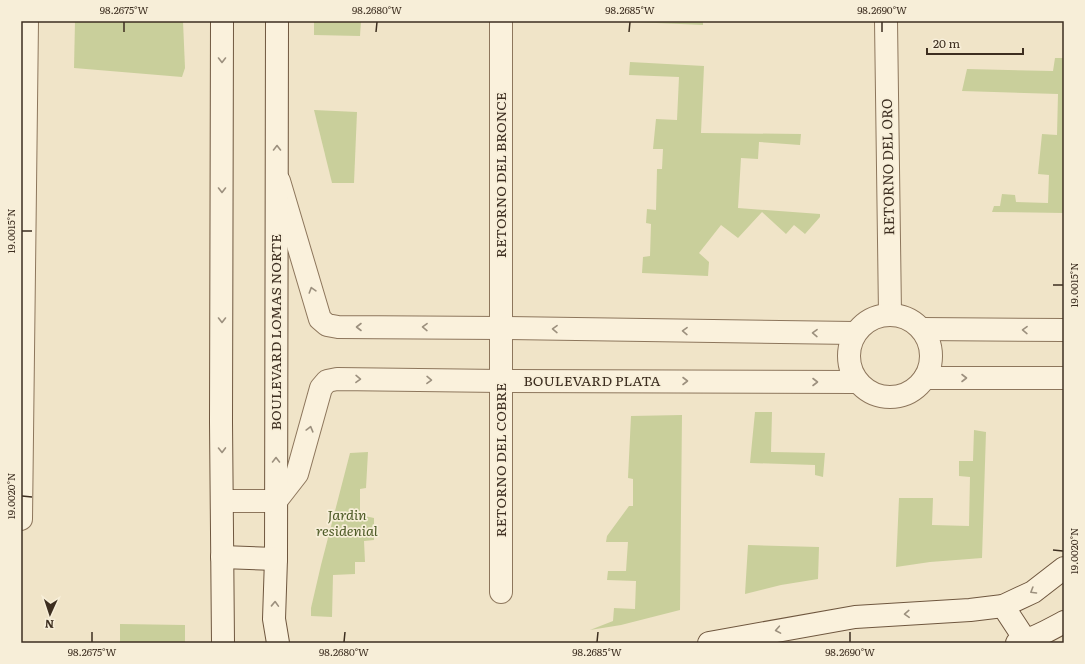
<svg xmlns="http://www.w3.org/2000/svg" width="1085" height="664" font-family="Literata,serif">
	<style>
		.green { fill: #c9cf9b }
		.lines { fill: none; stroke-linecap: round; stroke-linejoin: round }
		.street-casing { stroke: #8d765c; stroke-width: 24 }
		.secondary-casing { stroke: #6f573f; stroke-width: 24 }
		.street { stroke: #faf1dc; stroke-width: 22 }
		.secondary { stroke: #faf1dc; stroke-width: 22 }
		.oneway { stroke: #9c907e }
		.ticks { fill: none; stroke: #3d2e20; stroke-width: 1.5 }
		.labels { text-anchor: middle; stroke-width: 3.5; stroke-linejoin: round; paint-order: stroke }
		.street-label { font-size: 14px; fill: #3d2e20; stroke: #f7eed8 }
		.park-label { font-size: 14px; font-style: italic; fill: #4d5a26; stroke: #f7eed8 }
		.neatline { fill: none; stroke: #3d2e20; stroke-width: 1.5 }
		.ticks-label { font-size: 10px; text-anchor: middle; fill: #3d2e20 }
	</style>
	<rect width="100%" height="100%" fill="#f0e4c8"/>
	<!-- green -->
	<g class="green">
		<polygon points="75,21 183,21 185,68 182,77 74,68"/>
		<polygon points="314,21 361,21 360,36 314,35"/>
		<polygon points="633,21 703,21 703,25 633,22"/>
		<polygon points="1055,58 1064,58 1064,213 992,212 994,206 1000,206 1002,194 1015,195 1016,202 1048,203 1049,175 1038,174 1042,134 1057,135 1058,94 962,91 967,69 1053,71"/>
		<polygon points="630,62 704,66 701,133 801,134 800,145 759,142 758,159 741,158 738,208 820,214 820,217 805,234 794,225 786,234 762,212 738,238 721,225 699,253 709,262 708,276 642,273 643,257 650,256 651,224 646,223 647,209 656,210 657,169 662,169 663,149 653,149 656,119 677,120 679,77 629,75"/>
		<polygon points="314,110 357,112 354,183 332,183"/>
		<polygon points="755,412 772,412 771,452 825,453 823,477 815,475 815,465 750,463"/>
		<polygon points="682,415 680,610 621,625 590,630 613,621 614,608 635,609 636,581 607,580 608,571 626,571 628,542 606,542 607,536 629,506 633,506 633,479 628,478 631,416"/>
		<polygon points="974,430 986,432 982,558 930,562 896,567 899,498 933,498 932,525 969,526 970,477 959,476 959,461 973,461"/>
		<polygon points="368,452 366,488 360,489 360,515 374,518 374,540 364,541 365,562 355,562 355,574 333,575 332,617 311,616 311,608 321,565 350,453"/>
		<polygon points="748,545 819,547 818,579 781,585 745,594"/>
		<polygon points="120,624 185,625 185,643 120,643"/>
	</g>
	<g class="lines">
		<defs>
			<g id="street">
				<polyline points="501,21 501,592"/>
				<polyline points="886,21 890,314"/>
				<polyline points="279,181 320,319 327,325 338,327 500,328 854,333"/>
				<circle cx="890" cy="356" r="41"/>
				<polyline points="922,329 1064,330"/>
				<polyline points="925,378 1064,378"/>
				<polyline points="222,501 276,501 297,474 321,388 327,381 337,379 501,381 857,382"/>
				<polyline points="21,519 27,21"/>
			</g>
			<g id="secondary">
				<polyline points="222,21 221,422 223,643"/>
				<polyline points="277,21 276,559 274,619 278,643"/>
				<polyline points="222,557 276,559"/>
				<polyline points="1003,606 1026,641"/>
				<polyline points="709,643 855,617 970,610 1003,606 1033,592 1064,568"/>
				<path d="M 1017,643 C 1034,639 1049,630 1064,622"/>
			</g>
		</defs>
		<!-- street casing -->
		<use href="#street" class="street-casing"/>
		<!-- secondary casing -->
		<use href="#secondary" class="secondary-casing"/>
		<!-- street -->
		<use href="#street" class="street"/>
		<!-- secondary -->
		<use href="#secondary" class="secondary"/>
	</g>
	<!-- one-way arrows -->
	<defs><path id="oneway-chevron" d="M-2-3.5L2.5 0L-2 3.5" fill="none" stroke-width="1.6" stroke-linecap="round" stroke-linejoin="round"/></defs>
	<g class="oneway">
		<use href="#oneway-chevron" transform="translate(222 60) rotate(90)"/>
		<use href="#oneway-chevron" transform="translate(277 148) rotate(-90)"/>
		<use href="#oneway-chevron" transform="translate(222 190) rotate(90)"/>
		<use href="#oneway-chevron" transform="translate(312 290) rotate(-107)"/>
		<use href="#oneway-chevron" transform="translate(222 320) rotate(90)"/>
		<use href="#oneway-chevron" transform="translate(359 327) rotate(-180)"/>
		<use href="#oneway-chevron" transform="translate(425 327) rotate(-179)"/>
		<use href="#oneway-chevron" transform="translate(555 329) rotate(-179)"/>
		<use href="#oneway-chevron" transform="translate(1025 330) rotate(-179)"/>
		<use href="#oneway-chevron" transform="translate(685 331) rotate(-179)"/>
		<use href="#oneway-chevron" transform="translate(815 333) rotate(-179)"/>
		<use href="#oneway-chevron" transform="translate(964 378)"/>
		<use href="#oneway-chevron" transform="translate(358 379) rotate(1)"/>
		<use href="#oneway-chevron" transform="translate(429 380) rotate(1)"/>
		<use href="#oneway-chevron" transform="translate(685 381)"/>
		<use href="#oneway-chevron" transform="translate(815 382)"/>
		<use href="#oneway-chevron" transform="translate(310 429) rotate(-75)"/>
		<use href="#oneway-chevron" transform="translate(222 450) rotate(89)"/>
		<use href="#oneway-chevron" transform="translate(276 460) rotate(-90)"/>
		<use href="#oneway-chevron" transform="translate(1033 591) rotate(149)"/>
		<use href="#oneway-chevron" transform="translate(275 604) rotate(-88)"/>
		<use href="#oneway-chevron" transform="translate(907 614) rotate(177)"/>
		<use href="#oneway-chevron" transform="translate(778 630) rotate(170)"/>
	</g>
	<!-- ticks -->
	<path class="ticks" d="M 124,32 L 124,22M 376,32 L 377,22M 629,32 L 630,22M 882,32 L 882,22M 22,231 L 32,231M 1053,285 L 1063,285M 22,496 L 32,497M 1053,550 L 1063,551M 92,642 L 92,632M 344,642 L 345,632M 597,642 L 598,632M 850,642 L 850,632"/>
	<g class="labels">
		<!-- street labels -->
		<g class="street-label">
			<text transform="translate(888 167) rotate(-91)" y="5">RETORNO DEL ORO</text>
			<text transform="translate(501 175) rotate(-90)" y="5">RETORNO DEL BRONCE</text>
			<text transform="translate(276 332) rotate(-90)" y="5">BOULEVARD LOMAS NORTE</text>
			<text x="592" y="386">BOULEVARD PLATA</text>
			<text transform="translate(501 460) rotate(-90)" y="5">RETORNO DEL COBRE</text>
		</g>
		<!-- park labels -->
		<g class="park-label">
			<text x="347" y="520">Jardin<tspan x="347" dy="16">residenial</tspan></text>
		</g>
	</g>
	<!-- border -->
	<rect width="1085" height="664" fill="none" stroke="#f7eed8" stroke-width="44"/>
	<!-- north arrow -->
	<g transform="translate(50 614) rotate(183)" stroke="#f7eed8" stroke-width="3" paint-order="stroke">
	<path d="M0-3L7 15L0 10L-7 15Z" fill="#3d2e20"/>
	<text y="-6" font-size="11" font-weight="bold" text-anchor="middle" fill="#3d2e20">N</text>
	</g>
	<!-- scale -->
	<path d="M927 48v6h96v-6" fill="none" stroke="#3d2e20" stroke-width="2"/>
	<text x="933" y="48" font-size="12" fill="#3d2e20" stroke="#f7eed8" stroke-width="3" paint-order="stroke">20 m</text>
	<rect x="22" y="22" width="1041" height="620" class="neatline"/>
	<g class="ticks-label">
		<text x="124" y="14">98.2675°W</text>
		<text x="377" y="14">98.2680°W</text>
		<text x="630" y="14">98.2685°W</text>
		<text x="882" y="14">98.2690°W</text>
		<text transform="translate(11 231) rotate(-90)" y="4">19.0015°N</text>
		<text transform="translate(1074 285) rotate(-90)" y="4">19.0015°N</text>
		<text transform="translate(11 496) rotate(-90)" y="4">19.0020°N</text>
		<text transform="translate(1074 551) rotate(-90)" y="4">19.0020°N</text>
		<text x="92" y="656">98.2675°W</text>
		<text x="344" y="656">98.2680°W</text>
		<text x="597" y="656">98.2685°W</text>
		<text x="850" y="656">98.2690°W</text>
	</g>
</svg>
